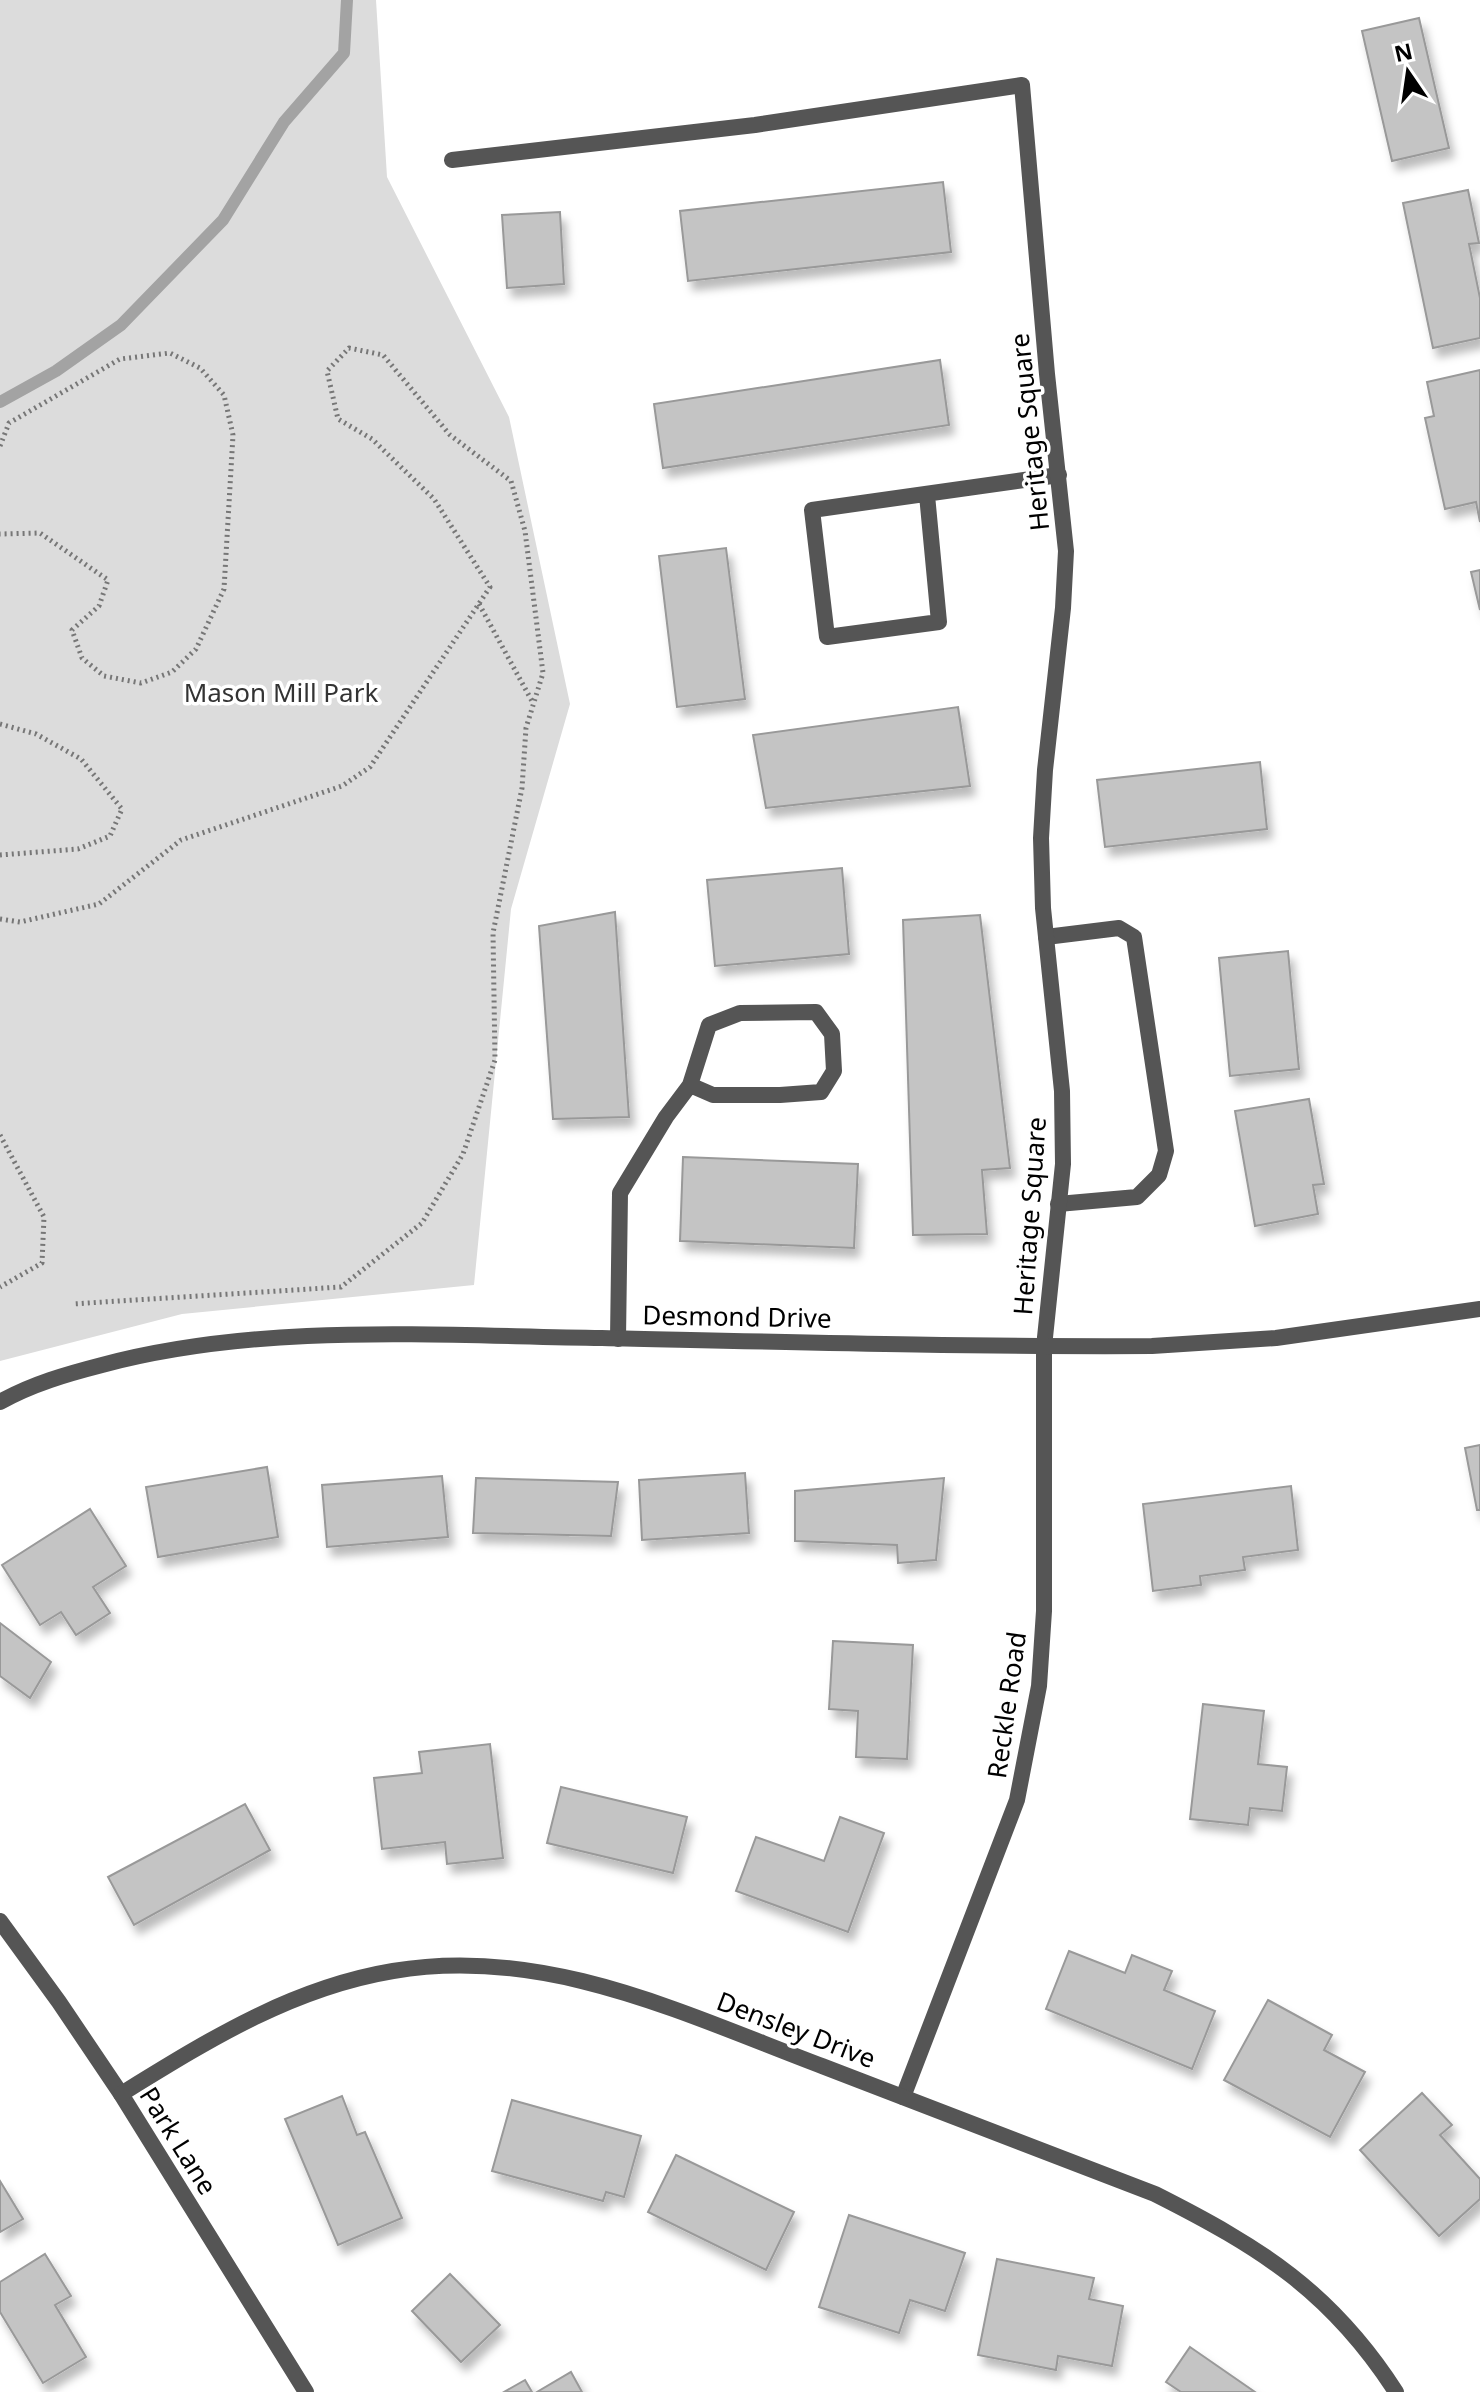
<svg xmlns="http://www.w3.org/2000/svg" width="1480" height="2392" font-family="'Noto Sans',sans-serif">
	<style>
		.green { fill: #dcdcdc }
		.lines { fill: none; stroke-linecap: round; stroke-linejoin: round }
		.stream { stroke: #a3a3a3; stroke-width: 12 }
		.building { fill: #c4c4c4; stroke: #999; stroke-width: 2; filter: url(#shadow) }
		.path { stroke: #777; stroke-width: 5; stroke-dasharray: 2 4; stroke-linecap: butt }
		.lane { stroke: #555; stroke-width: 16 }
		.street { stroke: #555; stroke-width: 16 }
		.labels { text-anchor: middle; stroke-width: 7; stroke-linejoin: round; paint-order: stroke }
		.street-label { font-size: 26px; fill: #000; stroke: #fff }
		.park-label { font-size: 26px; fill: #333; stroke: #fff }
	</style>
	<defs>
		<filter id="shadow"><feDropShadow dx="5" dy="9" stdDeviation="4" flood-color="#0004"/></filter>
	</defs>
	<rect width="100%" height="100%" fill="#fff"/>
	<!-- green -->
	<polygon class="green" points="0,0 376,0 387,177 509,417 570,704 511,909 474,1285 182,1314 0,1361"/>
	<g class="lines">
		<!-- stream -->
		<polyline class="stream" points="0,402 56,371 121,325 223,220 284,122 344,53 347,0"/>
	</g>
	<!-- building -->
	<g class="building">
		<polygon points="1419,18 1449,148 1392,161 1362,31"/>
		<polygon points="943,182 951,252 688,281 680,211"/>
		<polygon points="1468,190 1479,243 1469,244 1480,298 1480,338 1433,348 1403,203"/>
		<polygon points="560,212 564,284 507,288 502,215"/>
		<polygon points="940,360 949,425 663,468 654,404"/>
		<polygon points="1480,370 1480,522 1476,502 1445,509 1425,418 1434,416 1427,382"/>
		<polygon points="726,548 745,699 677,707 659,556"/>
		<polygon points="1480,570 1480,610 1471,572"/>
		<polygon points="958,707 970,786 766,808 753,735"/>
		<polygon points="1260,762 1267,829 1105,847 1097,780"/>
		<polygon points="842,868 849,954 715,966 707,880"/>
		<polygon points="615,912 629,1117 553,1119 539,926"/>
		<polygon points="980,915 1010,1168 982,1170 987,1234 913,1235 903,920"/>
		<polygon points="1288,951 1299,1069 1230,1076 1219,958"/>
		<polygon points="1309,1099 1324,1184 1313,1185 1318,1214 1255,1226 1235,1111"/>
		<polygon points="683,1157 858,1164 854,1248 680,1241"/>
		<polygon points="1480,1445 1480,1510 1477,1510 1465,1448"/>
		<polygon points="267,1467 278,1537 158,1557 146,1487"/>
		<polygon points="745,1473 749,1533 642,1540 639,1480"/>
		<polygon points="442,1476 448,1537 327,1547 322,1485"/>
		<polygon points="476,1478 618,1482 611,1536 473,1533"/>
		<polygon points="944,1478 936,1560 898,1563 897,1545 795,1541 795,1491"/>
		<polygon points="1291,1486 1298,1550 1243,1557 1245,1570 1200,1576 1201,1585 1153,1591 1143,1504"/>
		<polygon points="90,1509 126,1566 93,1587 110,1613 76,1635 61,1612 40,1625 2,1565"/>
		<polygon points="0,1623 51,1662 30,1698 0,1676"/>
		<polygon points="833,1641 913,1645 907,1759 856,1757 858,1711 829,1709"/>
		<polygon points="1203,1704 1264,1711 1258,1764 1287,1767 1282,1811 1250,1808 1248,1825 1190,1819"/>
		<polygon points="490,1744 503,1858 447,1864 445,1842 382,1849 374,1778 422,1773 419,1752"/>
		<polygon points="561,1787 687,1817 673,1873 547,1843"/>
		<polygon points="245,1804 270,1850 134,1925 108,1877"/>
		<polygon points="840,1817 884,1833 848,1932 736,1891 756,1837 824,1861"/>
		<polygon points="1069,1951 1125,1973 1132,1955 1172,1971 1164,1990 1215,2011 1192,2069 1046,2009"/>
		<polygon points="1268,2000 1332,2035 1324,2050 1365,2072 1330,2137 1224,2080"/>
		<polygon points="1422,2093 1452,2125 1440,2135 1480,2179 1480,2199 1439,2236 1360,2150"/>
		<polygon points="342,2096 357,2135 365,2132 402,2218 338,2245 285,2119"/>
		<polygon points="512,2100 641,2136 624,2197 606,2192 603,2201 492,2171"/>
		<polygon points="676,2155 794,2212 766,2270 648,2212"/>
		<polygon points="0,2181 23,2219 0,2232"/>
		<polygon points="849,2215 965,2253 945,2311 910,2300 899,2333 819,2307"/>
		<polygon points="45,2254 71,2296 55,2305 86,2357 43,2383 0,2312 0,2282"/>
		<polygon points="997,2259 1094,2278 1089,2299 1123,2306 1112,2366 1058,2356 1056,2370 978,2355"/>
		<polygon points="450,2274 500,2325 461,2362 412,2311"/>
		<polygon points="1190,2347 1255,2392 1181,2392 1166,2382"/>
		<polygon points="571,2372 582,2392 537,2392"/>
		<polygon points="525,2380 532,2392 504,2392"/>
	</g>
	<g class="lines">
		<!-- path -->
		<g class="path">
			<polyline points="0,446 9,423 120,359 170,353 200,368 224,395 233,435 224,589 196,649 172,672 141,683 104,676 82,658 72,630 99,606 108,580 40,533 0,534"/>
			<polyline points="479,604 533,703"/>
			<polyline points="0,724 36,734 81,759 122,809 110,836 78,849 0,855"/>
			<polyline points="0,919 20,922 99,904 181,840 342,786 370,767 490,587 434,499 372,439 338,419 327,371 349,348 383,355 450,435 511,481 525,531 543,673 526,728 522,788 493,933 495,1060 463,1154 422,1223 341,1287 72,1304"/>
			<polyline points="0,1135 44,1217 42,1263 0,1287"/>
		</g>
		<!-- lane -->
		<g class="lane">
			<polyline points="927,495 939,622 827,637 812,510 1059,475"/>
			<polyline points="1046,937 1119,928 1134,937 1166,1151 1159,1175 1137,1197 1058,1204"/>
		</g>
		<!-- street -->
		<g class="street">
			<polyline points="452,160 755,125 1022,85 1047,374 1066,551 1063,608 1045,770 1041,838 1043,908 1062,1091 1063,1164 1044,1347 1044,1611 1039,1686 1017,1800 903,2097"/>
			<polyline points="618,1339 620,1193 666,1117 690,1085 709,1025 740,1013 816,1012 832,1034 834,1071 821,1092 780,1095 713,1095 690,1085"/>
			<path d="M 0,1402 C 32,1384 67,1374 102,1365 C 263,1322 437,1336 602,1338 C 785,1342 969,1347 1152,1346 L 1276,1338 L 1480,1309"/>
			<polyline points="0,1921 59,2002 121,2094 306,2392"/>
			<path d="M 121,2094 C 207,2041 291,1988 393,1971 C 545,1945 684,2014 822,2066 C 933,2109 1044,2152 1155,2194 C 1260,2247 1331,2291 1396,2392"/>
		</g>
	</g>
	<g class="labels">
		<!-- street labels -->
		<g class="street-label">
			<text transform="translate(1030 432) rotate(-96)" y="9">Heritage Square</text>
			<text transform="translate(1030 1216) rotate(-86)" y="9">Heritage Square</text>
			<text transform="translate(737 1317) rotate(1)" y="9">Desmond Drive</text>
			<text transform="translate(1007 1705) rotate(-82)" y="9">Reckle Road</text>
			<text transform="translate(796 2030) rotate(21)" y="9">Densley Drive</text>
			<text transform="translate(178 2141) rotate(58)" y="9">Park Lane</text>
		</g>
		<!-- park labels -->
		<g class="park-label">
			<text x="281" y="702">Mason Mill Park</text>
		</g>
	</g>
	<!-- north arrow -->
	<g transform="translate(1408 72) rotate(347)" stroke="#ffffff" stroke-width="6" paint-order="stroke">
	<path d="M0-6L14 30L0 20L-14 30Z" fill="#000000"/>
	<text y="-12" font-size="22" font-weight="bold" text-anchor="middle" fill="#000000">N</text>
	</g>
</svg>
